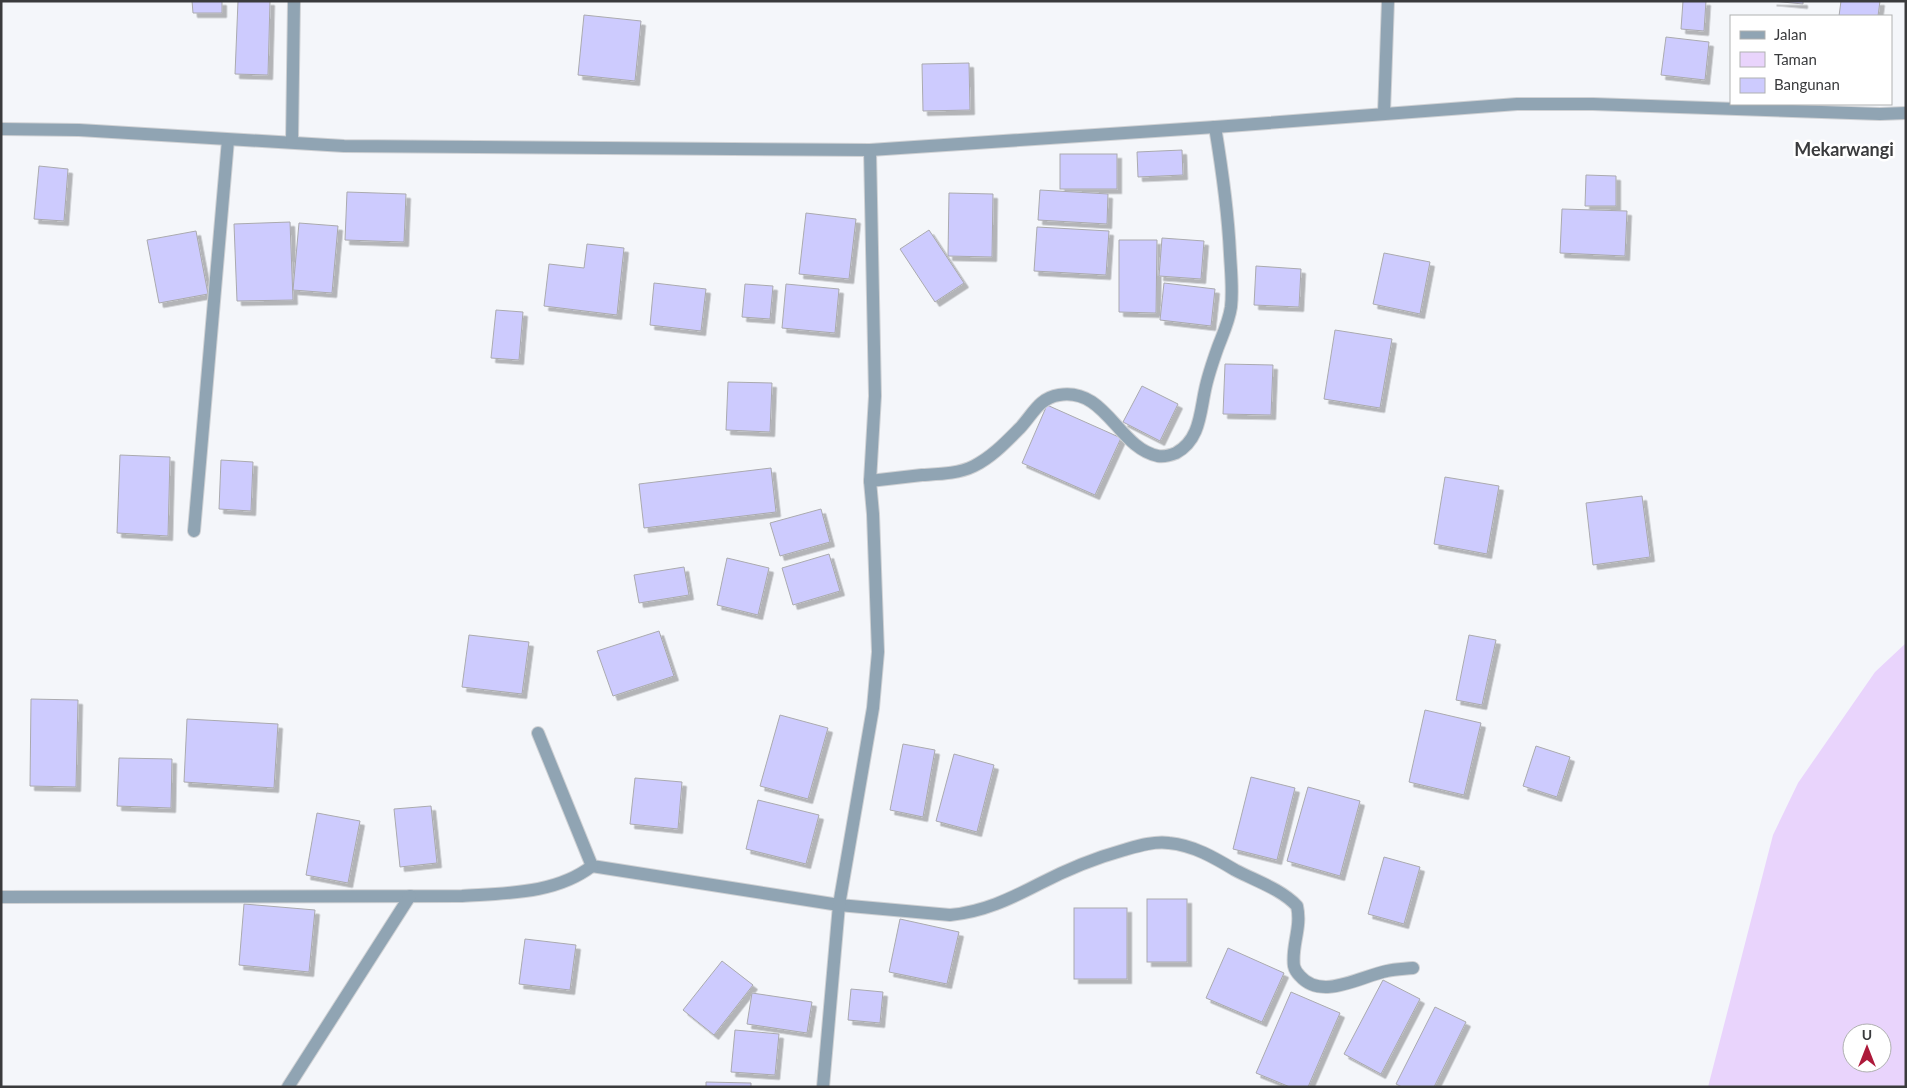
<svg xmlns="http://www.w3.org/2000/svg" width="1907" height="1088" font-family="Lato,sans-serif">
	<style>
		.green { fill: #e9d4fc; fill-rule: evenodd }
		.building { fill: #cdcbfe; stroke: #aaaaae; filter: url(#shadow) }
		.lines { fill: none; stroke-linecap: round; stroke-linejoin: round }
		.street-casing { stroke: #cfd1d4; stroke-width: 14 }
		.street { stroke: #90a4b3; stroke-width: 12 }
		.labels { text-anchor: middle; stroke-width: 5; stroke-linejoin: round; paint-order: stroke }
		.quarter-label { font-size: 18px; font-weight: bold; fill: #3a3b3d; stroke: #fff }
	</style>
	<defs>
		<filter id="shadow"><feDropShadow dx="4.5" dy="4.5" stdDeviation="0" flood-color="#0004"/></filter>
	</defs>
	<rect width="100%" height="100%" fill="#f4f6fa"/>
	<!-- green -->
	<path class="green" d="M 1906,643 L 1906,1087 L 1708,1087 L 1773,835 L 1798,783 L 1875,672 ZM 1852,1033 L 1882,1033 L 1882,1063 L 1852,1063 Z"/>
	<!-- building -->
	<g class="building">
		<polygon points="192,1 222,1 222,13 193,13"/>
		<polygon points="238,1 270,1 268,75 235,74"/>
		<polygon points="1683,1 1706,1 1704,31 1681,29"/>
		<polygon points="1772,1 1803,1 1803,4"/>
		<polygon points="1841,1 1880,1 1878,16 1839,16"/>
		<polygon points="584,15 641,21 635,81 578,75"/>
		<polygon points="1666,37 1709,42 1705,80 1661,75"/>
		<polygon points="969,63 970,110 923,111 922,64"/>
		<polygon points="1182,150 1183,175 1138,177 1137,152"/>
		<rect x="1060" y="154" width="57" height="35"/>
		<polygon points="39,166 68,169 64,221 34,219"/>
		<polygon points="1586,175 1616,176 1616,206 1585,206"/>
		<polygon points="1040,190 1108,194 1107,224 1038,220"/>
		<polygon points="347,192 406,194 404,242 345,240"/>
		<polygon points="949,193 993,194 992,257 948,256"/>
		<polygon points="1562,209 1627,211 1625,256 1560,253"/>
		<polygon points="806,213 856,219 849,279 799,274"/>
		<polygon points="290,222 293,300 237,301 234,224"/>
		<polygon points="299,223 338,226 332,293 293,290"/>
		<polygon points="1037,227 1109,231 1106,275 1034,271"/>
		<polygon points="929,230 964,283 935,302 900,249"/>
		<polygon points="196,231 208,294 159,303 147,240"/>
		<polygon points="1162,238 1204,241 1201,279 1159,276"/>
		<polygon points="1119,240 1157,240 1156,313 1119,312"/>
		<polygon points="587,244 624,248 617,315 544,306 549,264 584,268"/>
		<polygon points="1384,253 1430,262 1420,314 1373,304"/>
		<polygon points="1256,266 1301,269 1299,307 1254,305"/>
		<polygon points="654,283 706,289 701,331 650,325"/>
		<polygon points="1164,283 1215,289 1211,326 1160,320"/>
		<polygon points="745,284 773,286 770,319 742,317"/>
		<polygon points="786,284 839,289 835,333 782,328"/>
		<polygon points="496,310 523,312 519,360 491,358"/>
		<polygon points="1335,330 1392,339 1380,408 1324,399"/>
		<polygon points="1225,364 1273,365 1271,415 1223,414"/>
		<polygon points="728,382 772,383 770,432 726,430"/>
		<polygon points="1142,386 1178,404 1160,441 1123,422"/>
		<polygon points="1047,405 1121,438 1095,495 1022,463"/>
		<polygon points="120,455 170,457 168,536 117,533"/>
		<polygon points="221,460 253,462 251,511 219,509"/>
		<polygon points="771,468 776,512 644,528 639,484"/>
		<polygon points="1445,477 1499,486 1487,554 1434,544"/>
		<polygon points="1642,496 1650,557 1593,565 1586,503"/>
		<polygon points="821,509 830,542 780,556 770,523"/>
		<polygon points="829,554 840,591 793,605 782,568"/>
		<polygon points="727,558 769,568 758,615 717,605"/>
		<polygon points="684,567 689,595 639,603 634,575"/>
		<polygon points="659,631 674,676 613,696 597,651"/>
		<polygon points="469,635 529,642 522,694 462,687"/>
		<polygon points="1469,635 1496,640 1482,705 1456,700"/>
		<polygon points="31,699 78,700 76,787 30,786"/>
		<polygon points="1425,710 1481,723 1464,795 1409,782"/>
		<polygon points="780,715 828,728 808,799 760,786"/>
		<polygon points="187,719 278,724 274,788 184,782"/>
		<polygon points="903,744 935,750 923,817 890,810"/>
		<polygon points="1536,746 1570,757 1557,797 1523,786"/>
		<polygon points="954,754 994,765 977,832 936,821"/>
		<polygon points="119,758 172,759 171,808 117,806"/>
		<polygon points="1251,777 1295,788 1277,860 1233,849"/>
		<polygon points="635,778 682,782 678,829 630,824"/>
		<polygon points="1308,787 1360,801 1340,876 1287,861"/>
		<polygon points="758,800 819,815 806,864 746,849"/>
		<polygon points="431,806 437,863 400,867 394,809"/>
		<polygon points="317,813 360,821 348,883 306,875"/>
		<polygon points="1384,857 1420,867 1404,924 1368,914"/>
		<rect x="1147" y="899" width="40" height="63"/>
		<polygon points="244,904 315,910 309,972 239,965"/>
		<rect x="1074" y="908" width="53" height="71"/>
		<polygon points="900,919 959,932 947,984 889,972"/>
		<polygon points="525,939 576,945 570,990 519,984"/>
		<polygon points="1228,948 1284,973 1262,1022 1206,998"/>
		<polygon points="722,961 753,985 714,1035 683,1010"/>
		<polygon points="1383,980 1420,999 1381,1074 1344,1054"/>
		<polygon points="851,989 883,992 880,1023 848,1020"/>
		<polygon points="1291,992 1340,1013 1308,1087 1290,1087 1256,1073"/>
		<polygon points="752,993 812,1002 807,1033 747,1024"/>
		<polygon points="1435,1007 1466,1022 1434,1087 1402,1087 1396,1084"/>
		<polygon points="735,1030 779,1034 775,1075 731,1072"/>
		<polygon points="706,1082 751,1083 751,1087 706,1087"/>
	</g>
	<g class="lines">
		<defs>
			<g id="street">
				<polyline points="1384,113 1388,1"/>
				<polyline points="1,129 79,130 344,146 870,150 1215,127 1517,104 1593,104 1880,114 1906,113"/>
				<polyline points="292,142 294,1"/>
				<path d="M 870,481 C 887,479 905,477 922,475 C 939,474 958,474 974,466 C 992,457 1006,442 1020,428 C 1033,414 1039,398 1059,395 C 1106,387 1118,448 1158,456 C 1164,457 1171,455 1176,453 C 1200,440 1200,413 1205,390 C 1208,375 1213,361 1218,347 C 1223,334 1229,321 1231,307 C 1233,290 1231,272 1230,254 C 1228,211 1222,169 1215,127"/>
				<polyline points="194,531 228,140"/>
				<path d="M 538,733 L 592,866 L 839,905 L 950,915 C 983,912 1010,899 1039,884 C 1066,870 1095,858 1124,850 C 1138,846 1154,841 1169,843 C 1193,845 1215,858 1235,870 C 1256,881 1281,889 1297,906 C 1302,928 1291,946 1294,966 C 1295,971 1297,973 1300,976 C 1322,1001 1361,976 1387,971 C 1395,969 1404,969 1413,968"/>
				<path d="M 1,897 L 462,896 C 506,893 556,894 592,866"/>
				<polyline points="288,1087 410,896"/>
				<polyline points="823,1087 839,905 873,708 878,652 873,514 870,481 875,396 870,150"/>
			</g>
		</defs>
		<!-- street casing -->
		<use href="#street" class="street-casing"/>
		<!-- street -->
		<use href="#street" class="street"/>
	</g>
	<g class="labels">
		<!-- quarter labels -->
		<g class="quarter-label">
			<text x="1844" y="156">Mekarwangi</text>
		</g>
	</g>
	<!-- border -->
	<rect width="1907" height="1088" fill="none" stroke="#3a3b3d" stroke-width="5"/>
	<!-- legend -->
	<rect x="1730" y="15" width="162" height="90" fill="#ffffff" stroke="#b0b1b1"/>
	<rect x="1740" y="31" width="25" height="8" fill="#90a4b3" stroke="#b0b1b1"/>
	<text x="1774" y="40" font-size="15" fill="#3a3b3d">Jalan</text>
	<rect x="1740" y="52" width="25" height="15" fill="#e9d4fc" stroke="#b0b1b1"/>
	<text x="1774" y="65" font-size="15" fill="#3a3b3d">Taman</text>
	<rect x="1740" y="78" width="25" height="15" fill="#cdcbfe" stroke="#b0b1b1"/>
	<text x="1774" y="90" font-size="15" fill="#3a3b3d">Bangunan</text>
	<!-- north arrow -->
	<g transform="translate(1867 1048)"><circle r="24" fill="#ffffff" stroke="#b0b1b1"/>
	<path d="M0-4L9 19L0 12L-9 19Z" fill="#ad193a"/>
	<text y="-8" font-size="14" font-weight="bold" text-anchor="middle" fill="#3a3b3d">U</text>
	</g>
</svg>
